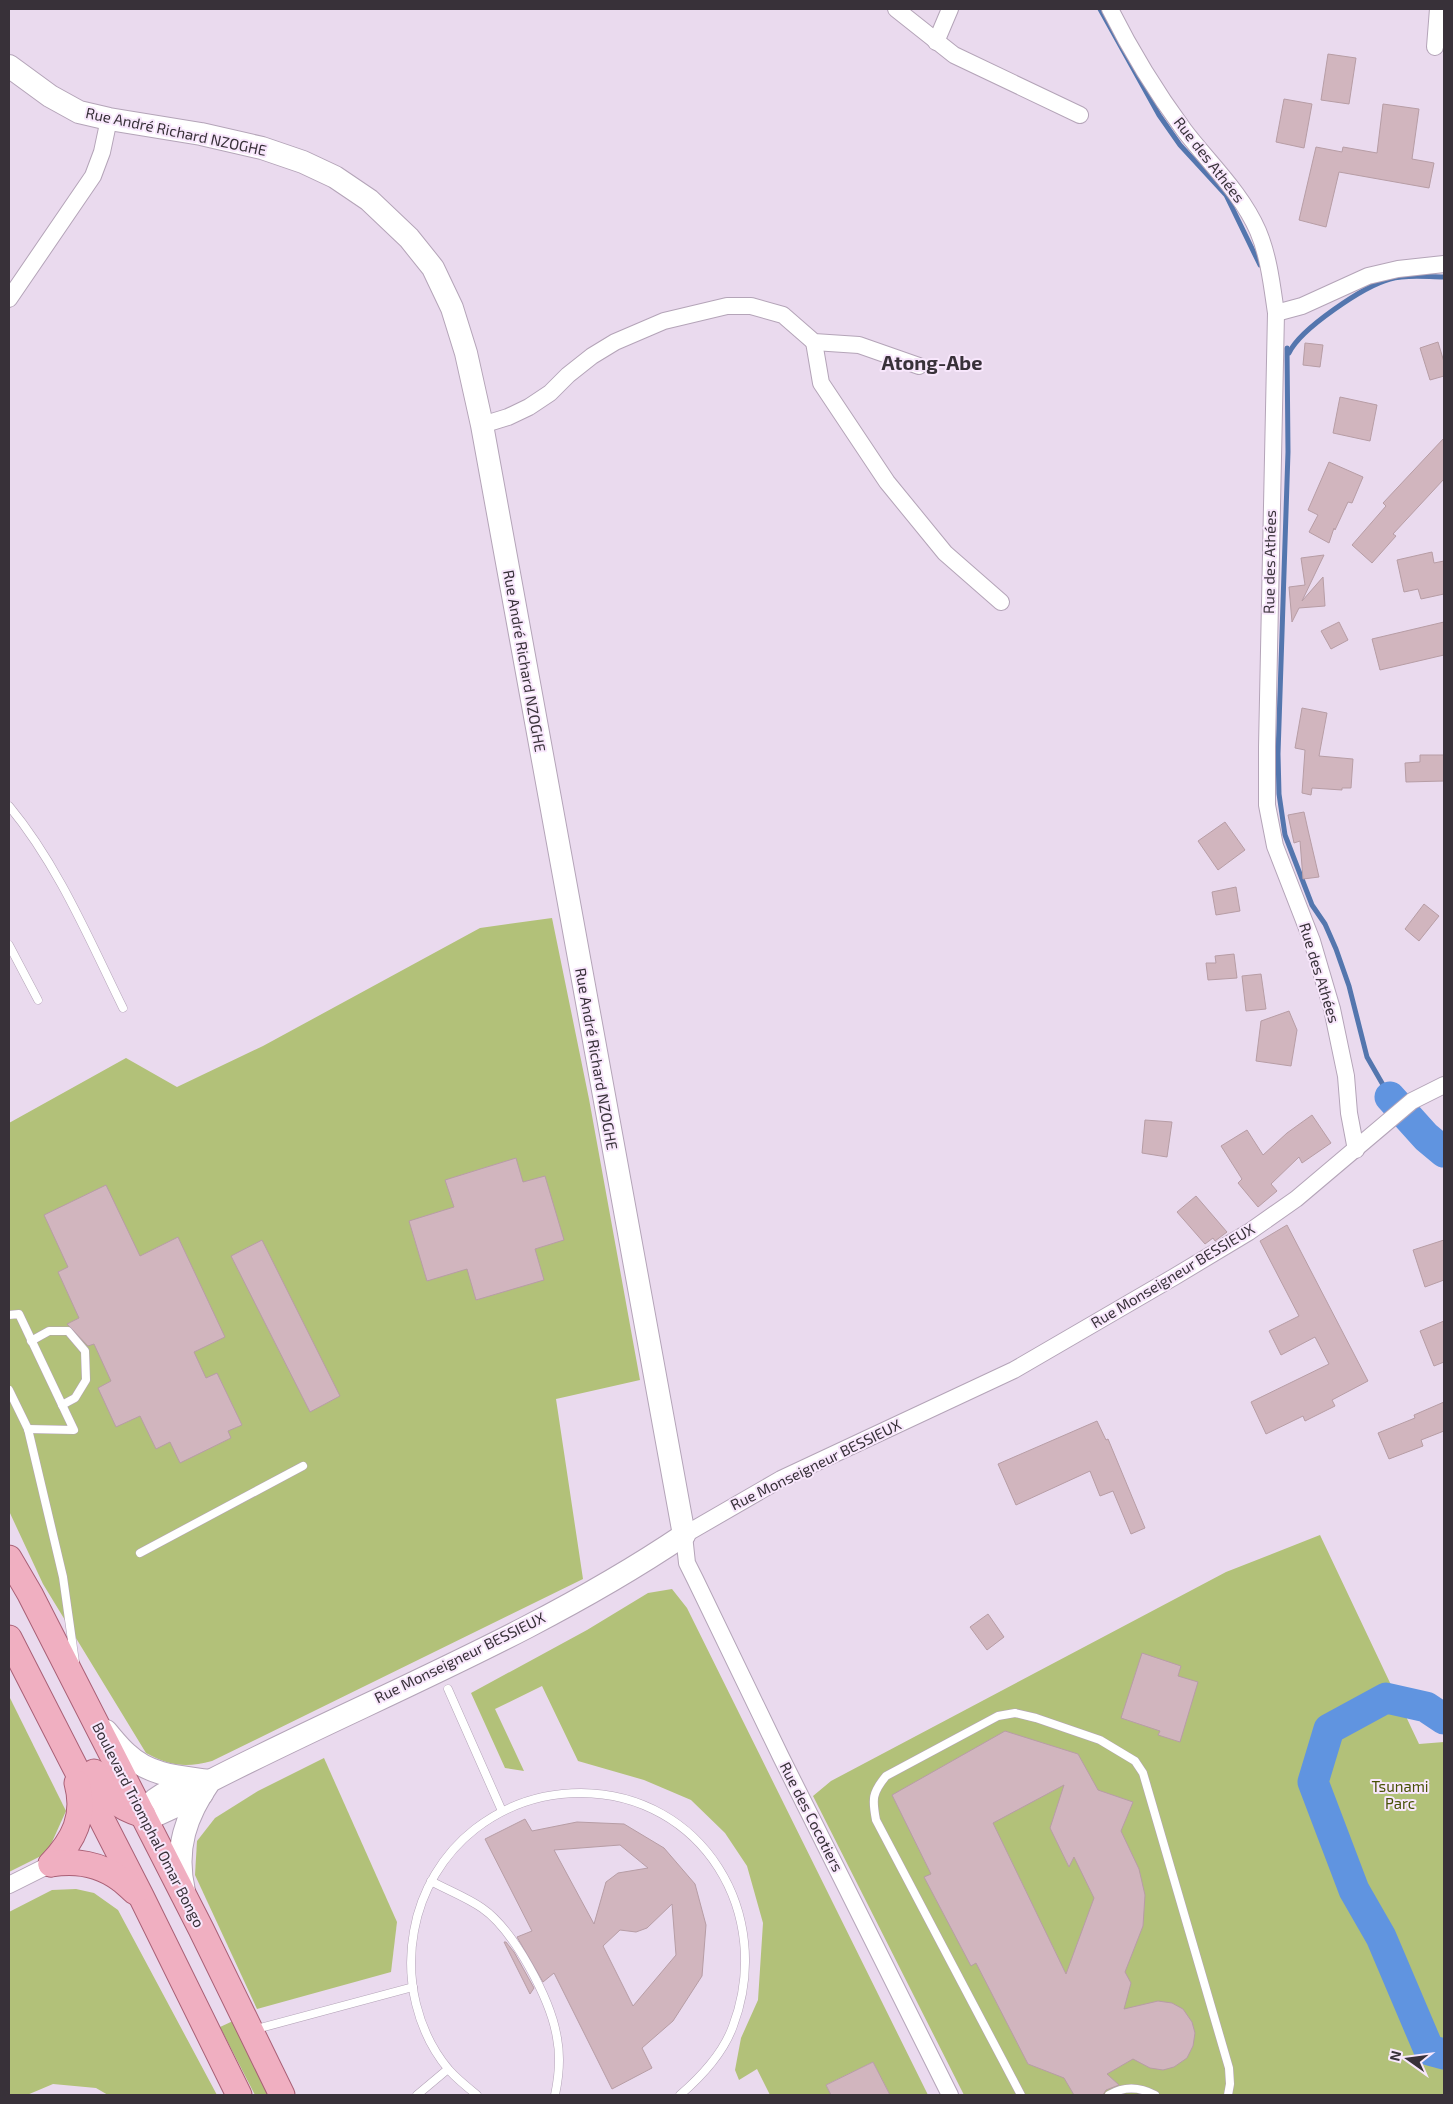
<svg xmlns="http://www.w3.org/2000/svg" width="1453" height="2104" font-family="'Exo 2',sans-serif">
	<style>
		.green { fill: #b2c179 }
		.lines { fill: none; stroke-linecap: round; stroke-linejoin: round }
		.stream { stroke: #5476ae; stroke-width: 5 }
		.river { stroke: #6094e0; stroke-width: 31 }
		.building { fill: #d1b5be; stroke: #b79da5; fill-rule: evenodd }
		.lane-casing { stroke: #b4a4b8; stroke-width: 9 }
		.street-casing { stroke: #b4a4b8; stroke-width: 18 }
		.secondary-casing { stroke: #b4a4b8; stroke-width: 24 }
		.primary-casing { stroke: #a96076; stroke-width: 27 }
		.lane { stroke: #fff; stroke-width: 8 }
		.street { stroke: #fff; stroke-width: 16 }
		.secondary { stroke: #fff; stroke-width: 22 }
		.primary { stroke: #f0afc1; stroke-width: 25 }
		.labels { text-anchor: middle; stroke-width: 4; stroke-linejoin: round; paint-order: stroke }
		.street-label { font-size: 15px; fill: #383139; stroke: #f8e7fc }
		.park-label { font-size: 15px; fill: #485206; stroke: #f8e7fc }
		.district-label { font-size: 20px; font-weight: bold; fill: #383139; stroke: #f8e7fc }
	</style>
	<rect width="100%" height="100%" fill="#eadaee"/>
	<!-- green -->
	<g class="green">
		<path d="M 552,918 L 589,1099 L 640,1380 L 556,1399 L 583,1579 L 212,1761 C 186,1768 169,1766 146,1753 L 43,1584 L 9,1511 L 9,1123 L 126,1058 L 177,1087 L 263,1046 L 480,928 Z"/>
		<polygon points="1320,1535 1419,1744 1444,1742 1444,2095 964,2095 813,1796 831,1781 1226,1572"/>
		<polygon points="672,1589 687,1608 928,2095 890,2095 873,2062 826,2085 831,2095 770,2095 757,2069 739,2080 735,2070 741,2038 758,2000 763,1923 747,1866 725,1833 691,1800 644,1780 578,1761 542,1686 495,1709 524,1771 505,1768 471,1693 587,1630 648,1593"/>
		<polygon points="9,1696 66,1811 47,1853 9,1872"/>
		<polygon points="324,1758 397,1922 391,1972 257,2009 195,1875 197,1841 215,1818 258,1791"/>
		<polygon points="76,1889 94,1893 118,1910 217,2095 108,2095 96,2088 53,2084 27,2095 9,2095 9,1912 52,1890"/>
		<polygon points="233,2021 269,2095 255,2095 220,2027"/>
	</g>
	<g class="lines">
		<!-- stream -->
		<g class="stream">
			<polyline points="1100,9 1159,115 1180,145 1226,195 1260,265"/>
			<polyline points="1287,348 1288,452 1278,754 1279,794 1285,835 1312,905 1325,924 1336,949 1349,986 1367,1057 1390,1097"/>
			<path d="M 1289,353 C 1300,329 1364,286 1390,279 C 1407,274 1427,277 1444,277"/>
		</g>
		<!-- river -->
		<g class="river">
			<polyline points="1390,1097 1426,1137 1444,1152"/>
			<polyline points="1444,1719 1426,1707 1386,1698 1329,1729 1313,1782 1354,1890 1381,1937 1429,2050 1444,2054"/>
		</g>
	</g>
	<!-- building -->
	<g class="building">
		<polygon points="1328,54 1356,58 1349,104 1321,100"/>
		<polygon points="1284,99 1312,104 1304,148 1276,142"/>
		<polygon points="1383,104 1419,109 1412,159 1434,163 1429,188 1339,172 1326,227 1299,220 1316,147 1342,152 1343,147 1377,153"/>
		<polygon points="1438,342 1444,362 1444,376 1430,380 1420,348"/>
		<polygon points="1305,343 1323,345 1320,367 1303,365"/>
		<polygon points="1340,397 1377,405 1370,441 1333,433"/>
		<polygon points="1444,438 1444,479 1393,534 1396,536 1372,563 1352,545 1386,506 1383,503"/>
		<polygon points="1329,462 1363,477 1352,503 1348,502 1335,530 1334,528 1329,543 1309,532 1318,515 1308,510"/>
		<polygon points="1432,552 1434,563 1444,561 1444,594 1421,599 1418,589 1404,592 1397,560"/>
		<polygon points="1324,555 1302,601 1323,577 1325,606 1299,608 1292,622 1289,587 1305,585 1301,558"/>
		<polygon points="1339,622 1348,640 1331,649 1321,631"/>
		<polygon points="1444,622 1444,655 1380,670 1372,639"/>
		<polygon points="1302,708 1327,713 1319,756 1353,759 1351,788 1342,788 1342,790 1312,788 1311,795 1302,793 1305,750 1295,748"/>
		<polygon points="1420,755 1444,755 1444,781 1406,782 1405,763 1420,762"/>
		<polygon points="1304,812 1308,830 1319,877 1303,879 1300,841 1294,843 1288,815"/>
		<polygon points="1225,822 1245,850 1218,870 1198,841"/>
		<polygon points="1236,887 1240,911 1216,915 1212,892"/>
		<polygon points="1424,904 1439,916 1419,941 1405,929"/>
		<polygon points="1234,954 1237,978 1208,980 1206,963 1216,963 1215,956"/>
		<polygon points="1261,974 1266,1009 1246,1011 1242,976"/>
		<polygon points="1289,1011 1297,1030 1291,1066 1256,1061 1261,1021"/>
		<polygon points="1312,1115 1331,1143 1302,1163 1299,1157 1271,1184 1277,1191 1258,1207 1238,1183 1242,1179 1221,1146 1247,1130 1263,1155 1287,1133"/>
		<polygon points="1145,1120 1172,1122 1167,1157 1142,1153"/>
		<polygon points="516,1158 523,1182 545,1176 564,1240 535,1249 544,1280 476,1300 467,1269 427,1281 409,1221 454,1207 445,1180"/>
		<polygon points="106,1185 140,1256 178,1237 225,1337 194,1352 206,1378 217,1373 242,1425 228,1431 231,1438 180,1463 170,1442 156,1449 140,1416 116,1427 98,1388 111,1381 94,1344 88,1346 67,1324 79,1318 58,1272 68,1267 44,1215"/>
		<polygon points="1196,1196 1227,1232 1215,1241 1213,1238 1205,1244 1177,1212"/>
		<polygon points="1287,1225 1368,1381 1332,1400 1335,1406 1305,1421 1303,1416 1266,1434 1251,1402 1329,1364 1315,1337 1281,1355 1269,1331 1299,1316 1260,1241"/>
		<polygon points="262,1240 340,1396 310,1412 231,1256"/>
		<polygon points="1444,1240 1444,1280 1425,1287 1413,1250"/>
		<polygon points="1444,1321 1444,1362 1434,1366 1420,1331"/>
		<polygon points="1444,1402 1444,1431 1421,1440 1423,1446 1389,1459 1378,1433 1415,1418 1414,1415"/>
		<polygon points="1097,1421 1106,1440 1108,1439 1145,1528 1131,1534 1113,1491 1100,1496 1090,1471 1016,1505 998,1464"/>
		<polygon points="988,1614 1004,1637 987,1650 970,1627"/>
		<polygon points="1142,1653 1181,1666 1178,1676 1198,1682 1180,1742 1158,1735 1160,1731 1121,1718"/>
		<path d="M 1005,1731 L 1078,1754 L 1098,1790 L 1133,1802 L 1121,1831 L 1139,1869 L 1145,1895 L 1143,1926 L 1125,1972 L 1131,1983 L 1124,2009 L 1158,2001 L 1172,2003 L 1183,2009 L 1192,2022 L 1195,2033 L 1193,2046 L 1187,2058 L 1174,2067 L 1163,2070 L 1150,2068 L 1133,2059 L 1107,2074 L 1119,2085 L 1106,2090 L 1103,2095 L 1074,2095 L 1064,2078 L 1028,2064 L 976,1963 L 971,1966 L 924,1877 L 931,1874 L 892,1795 ZM 1064,1785 L 1050,1828 L 1069,1867 L 1074,1857 L 1094,1898 L 1066,1974 L 993,1823 Z"/>
		<path d="M 525,1819 L 532,1831 L 577,1822 L 624,1824 L 664,1848 L 695,1884 L 706,1925 L 702,1976 L 673,2021 L 642,2048 L 652,2068 L 612,2089 L 554,1973 L 543,1982 L 517,1937 L 532,1931 L 485,1839 ZM 620,1845 L 648,1868 L 618,1873 L 606,1882 L 594,1924 L 554,1850 ZM 672,1904 L 676,1955 L 633,2006 L 603,1946 L 620,1930 L 636,1932 L 647,1928 Z"/>
		<polygon points="504,1942 506,1942 514,1952 534,1988 530,1994"/>
		<polygon points="873,2062 890,2095 831,2095 826,2085"/>
	</g>
	<g class="lines">
		<defs>
			<g id="lane">
				<path d="M 9,806 C 58,865 89,939 123,1008"/>
				<polyline points="9,945 38,1000"/>
				<polyline points="9,1315 19,1314 74,1430 28,1429"/>
				<polyline points="31,1341 49,1331 68,1331 85,1351 86,1380 75,1398 62,1405"/>
				<polyline points="9,1390 28,1429 63,1577 75,1662"/>
				<polyline points="140,1553 303,1466"/>
				<polyline points="448,1689 502,1811"/>
				<path d="M 431,1881 C 447,1890 466,1897 482,1908 C 514,1930 551,2000 557,2038 C 561,2058 559,2076 555,2095"/>
				<polyline points="253,2030 413,1987"/>
				<polyline points="417,2095 448,2069"/>
				<path d="M 477,2095 C 467,2087 457,2079 449,2070 C 417,2032 405,1979 414,1931 C 421,1891 443,1854 475,1829 C 506,1805 542,1793 581,1793 C 703,1794 775,1914 733,2026 C 723,2054 702,2076 680,2095"/>
				<path d="M 1021,2095 L 876,1820 C 872,1799 872,1793 886,1776 L 998,1716 L 1015,1713 L 1036,1718 L 1100,1740 L 1135,1761 L 1143,1773 L 1229,2068 L 1230,2084 L 1228,2095"/>
				<path d="M 1109,2095 C 1124,2086 1140,2087 1155,2095"/>
			</g>
			<g id="street">
				<polyline points="896,9 954,55 1080,115"/>
				<path d="M 1110,9 C 1131,51 1156,92 1184,130 C 1209,163 1241,192 1258,231 C 1269,257 1272,286 1276,313 L 1267,747 L 1267,805 L 1275,846 L 1312,941 L 1332,1009 L 1346,1076 L 1349,1113 L 1356,1150"/>
				<polyline points="936,42 950,9"/>
				<polyline points="1435,47 1438,9"/>
				<polyline points="9,299 93,176 102,152 109,119"/>
				<polyline points="1276,313 1302,306 1368,276 1398,269 1444,264"/>
				<polyline points="814,342 821,383 887,482 945,553 1001,602"/>
				<polyline points="482,425 508,417 529,407 550,393 568,375 592,356 615,342 664,321 727,306 751,306 783,315 814,342 859,345 919,366"/>
				<polyline points="9,1885 51,1864"/>
				<polyline points="950,2095 781,1757 695,1579 687,1563 684,1535 781,1479 1014,1370 1174,1277 1249,1232 1296,1199 1412,1101 1444,1085"/>
			</g>
			<g id="secondary">
				<path d="M 9,66 L 50,96 L 79,112 L 109,119 L 201,134 L 262,148 L 303,162 L 335,177 L 369,200 L 409,238 L 433,268 L 452,308 L 466,353 L 482,425 L 684,1535 C 536,1635 368,1700 210,1781 C 186,1815 174,1849 184,1891"/>
				<path d="M 106,1731 C 113,1739 119,1747 127,1754 C 150,1776 180,1777 210,1781"/>
				<path d="M 198,1780 C 180,1787 150,1795 143,1815 L 154,1816 L 202,1794"/>
			</g>
			<g id="primary">
				<polyline points="9,1558 30,1594 201,1929 282,2095"/>
				<polyline points="9,1638 141,1896 239,2095"/>
				<path d="M 94,1772 C 107,1797 115,1806 143,1815"/>
				<path d="M 51,1864 C 74,1840 86,1816 77,1783"/>
				<path d="M 51,1864 C 75,1860 100,1864 120,1879 C 126,1883 130,1888 135,1892"/>
			</g>
		</defs>
		<!-- lane casing -->
		<use href="#lane" class="lane-casing"/>
		<!-- street casing -->
		<use href="#street" class="street-casing"/>
		<!-- secondary casing -->
		<use href="#secondary" class="secondary-casing"/>
		<!-- primary casing -->
		<use href="#primary" class="primary-casing"/>
		<!-- lane -->
		<use href="#lane" class="lane"/>
		<!-- street -->
		<use href="#street" class="street"/>
		<!-- secondary -->
		<use href="#secondary" class="secondary"/>
		<!-- primary -->
		<use href="#primary" class="primary"/>
	</g>
	<g class="labels">
		<!-- street labels -->
		<g class="street-label">
			<text transform="translate(176 132) rotate(12)" y="5">Rue André Richard NZOGHE</text>
			<text transform="translate(1209 160) rotate(52)" y="5">Rue des Athées</text>
			<text transform="translate(1270 562) rotate(-89)" y="5">Rue des Athées</text>
			<text transform="translate(524 661) rotate(80)" y="5">Rue André Richard NZOGHE</text>
			<text transform="translate(1319 973) rotate(73)" y="5">Rue des Athées</text>
			<text transform="translate(596 1059) rotate(80)" y="5">Rue André Richard NZOGHE</text>
			<text transform="translate(1173 1276) rotate(-31)" y="5">Rue Monseigneur BESSIEUX</text>
			<text transform="translate(816 1465) rotate(-26)" y="5">Rue Monseigneur BESSIEUX</text>
			<text transform="translate(460 1658) rotate(-26)" y="5">Rue Monseigneur BESSIEUX</text>
			<text transform="translate(811 1817) rotate(63)" y="5">Rue des Cocotiers</text>
			<text transform="translate(148 1825) rotate(63)" y="5">Boulevard Triomphal Omar Bongo</text>
		</g>
		<!-- park labels -->
		<g class="park-label">
			<text x="1400" y="1792">Tsunami<tspan x="1400" dy="17">Parc</tspan></text>
		</g>
		<!-- district labels -->
		<g class="district-label">
			<text x="932" y="370">Atong-Abe</text>
		</g>
	</g>
	<!-- border -->
	<rect width="1453" height="2104" fill="none" stroke="#383139" stroke-width="20"/>
	<!-- north arrow -->
	<g transform="translate(1408 2059) rotate(284)" stroke="#f8e7fc" stroke-width="4" paint-order="stroke">
	<path d="M0-4L9 19L0 12L-9 19Z" fill="#383139"/>
	<text y="-8" font-size="14" font-weight="bold" text-anchor="middle" fill="#383139">N</text>
	</g>
</svg>
